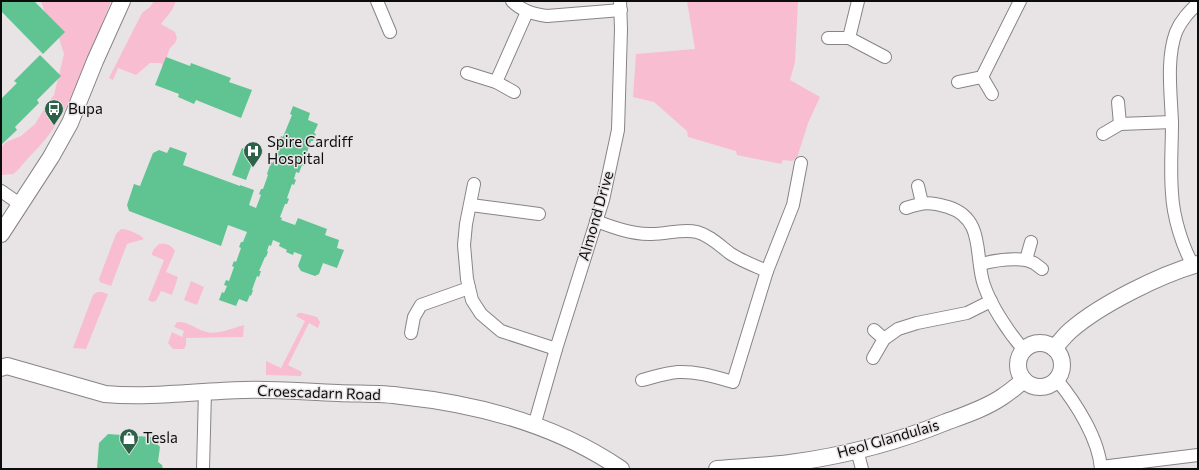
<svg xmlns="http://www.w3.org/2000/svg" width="1199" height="470" font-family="Commissioner,sans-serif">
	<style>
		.green { fill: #f8bdd0 }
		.building { fill: #5fc492 }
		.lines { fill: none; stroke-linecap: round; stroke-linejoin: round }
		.street-casing { stroke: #888485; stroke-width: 14 }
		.secondary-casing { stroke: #888485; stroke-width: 18 }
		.street { stroke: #fff; stroke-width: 12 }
		.secondary { stroke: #fff; stroke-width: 16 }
		.labels { text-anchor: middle; stroke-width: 3; stroke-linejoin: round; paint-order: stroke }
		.poi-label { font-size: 15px; fill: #0d0c0c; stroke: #e8e4e5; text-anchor: start }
		.street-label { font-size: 15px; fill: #0d0c0c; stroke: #e8e4e5 }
	</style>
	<rect width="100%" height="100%" fill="#e8e4e5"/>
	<!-- green -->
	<g class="green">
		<path d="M 41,1 L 111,1 C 93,46 78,91 51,132 C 41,146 29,156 19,169 L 13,174 L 1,175 L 1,147 L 6,142 L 21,136 L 35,124 L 46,106 L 54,95 L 64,54 L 58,35 L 48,22 Z"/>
		<polygon points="154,1 176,1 172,10 161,24 175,32 177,38 175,43 170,48 163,66 161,63 150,63 136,75 118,68 113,80 109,78 142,13 150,7"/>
		<polygon points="687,1 798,1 795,62 790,80 820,97 808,123 797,158 792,161 783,160 781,164 737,155 736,151 688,137 687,131 654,102 633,97 636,54 695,49"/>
		<path d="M 121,229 C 128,229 140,234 144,239 L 127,244 L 111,286 L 100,282 L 99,279 L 116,234 Z"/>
		<path d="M 159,244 C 167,243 171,245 175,251 L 166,272 L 178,277 L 172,295 L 161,291 L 156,301 L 152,302 L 148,300 L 164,260 L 152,255 C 152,250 156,247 159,244 Z"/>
		<polygon points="191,281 204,287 197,305 184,300"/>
		<polygon points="97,292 102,292 108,294 86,349 73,348 93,295"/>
		<polygon points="298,313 302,313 317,317 320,322 318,328 309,323 288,365 302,372 301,376 266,375 266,361 281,368 305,321 296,316"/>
		<path d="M 177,322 C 188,321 197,330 207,332 C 217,335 233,328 244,325 L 243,337 L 186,338 L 186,345 L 184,349 L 173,349 L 168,343 L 172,332 L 182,337 L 184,331 L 174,327 Z"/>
	</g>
	<!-- building -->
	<g class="building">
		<polygon points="1,1 34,1 65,32 43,54 1,11"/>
		<polygon points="40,55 61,76 37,100 39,103 15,127 17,130 1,145 1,99 17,83 14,81"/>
		<polygon points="166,57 190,66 191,63 231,78 229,82 252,90 241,118 196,100 194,104 178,97 179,94 155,85"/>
		<polygon points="293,106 310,113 308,120 318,124 314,133 316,134 313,141 311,141 305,158 307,159 304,166 302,165 299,173 296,172 294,179 296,180 294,185 292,184 287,198 289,199 287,204 285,204 280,217 282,218 281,220 295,225 298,218 327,229 325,235 339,240 337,248 344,250 337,268 323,263 319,274 315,276 301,271 298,266 302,255 294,252 293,255 286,252 287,250 279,246 280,243 273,240 271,246 269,245 267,251 268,252 266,257 265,257 259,271 261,271 259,277 257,276 252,290 253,290 251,296 250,295 247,302 239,299 236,306 219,300 222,292 224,293 227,286 224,285 226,280 229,281 234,267 232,266 234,261 236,262 241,248 239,247 241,242 243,242 247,232 228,225 221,246 129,211 127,205 134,184 140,186 153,153 159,150 167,153 170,147 187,153 183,165 240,186 240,185 254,190 249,205 256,208 261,195 259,194 261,189 263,189 268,175 267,174 271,162 273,163 280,145 278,144 281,136 283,137 292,115 290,114"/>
		<polygon points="251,145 258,148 246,180 232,175 242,148 249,151"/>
		<polygon points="108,434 151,437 160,447 158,462 162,465 163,469 97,469 99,443"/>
	</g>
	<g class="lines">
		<defs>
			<g id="street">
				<polyline points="377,1 390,32"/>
				<path d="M 512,1 C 522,11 533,14 547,16 L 621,10"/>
				<polyline points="828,38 849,38 858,1"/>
				<polyline points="849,38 885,57"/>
				<polyline points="467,73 496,82"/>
				<polyline points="982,77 992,94"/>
				<polyline points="958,82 982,77 1020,1"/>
				<polyline points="514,92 496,82 527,12"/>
				<polyline points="1118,102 1120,124"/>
				<polyline points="1103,134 1120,124 1172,122"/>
				<polyline points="474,184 466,224 464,245 467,279 472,300 481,314 501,331 556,349"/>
				<polyline points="918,186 922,203"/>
				<polyline points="1,191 21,205"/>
				<polyline points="471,205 539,214"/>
				<path d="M 906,208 C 924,202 930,202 948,207 C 986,219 974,257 984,285 C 991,306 1009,333 1024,350"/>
				<path d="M 596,221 C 612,227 631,234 649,234 C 665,235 681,228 697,232 C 711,236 720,246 731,254 C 742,261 755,266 767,271"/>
				<polyline points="1031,242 1026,260 1034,263 1042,269"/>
				<path d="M 981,264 C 996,260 1010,258 1026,260"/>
				<path d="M 1193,265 C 1182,246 1173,216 1172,193 C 1170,170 1172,146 1172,123 C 1171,94 1166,59 1176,32 C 1181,20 1189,12 1198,3"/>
				<polyline points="874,330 884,339"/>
				<polyline points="411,333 414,317 421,305 469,288"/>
				<polyline points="873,358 884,339 898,329 917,323 967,313 991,301"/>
				<path d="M 642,380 C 654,377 666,373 678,372 C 696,371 715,377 733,382 L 767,271 L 793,205 L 801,163"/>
				<path d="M 1057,380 C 1076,403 1099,439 1101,469"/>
				<polyline points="534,426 556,349 603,200 618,130 621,29 620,1"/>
				<polyline points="857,450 862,469"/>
				<polyline points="1101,467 1198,455"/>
				<polyline points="203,469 205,391"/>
			</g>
			<g id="secondary">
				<polyline points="1,234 51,157 70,123 95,61 122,1"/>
				<circle cx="1040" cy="365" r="22"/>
				<path d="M 1054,348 C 1060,342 1065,335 1071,330 C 1101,304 1160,275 1198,264"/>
				<path d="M 1,368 L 7,366 L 105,394 C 151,398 198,391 244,390 C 275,389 307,392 338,393 C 359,394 381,393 401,396 C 478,404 557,425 621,469"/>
				<path d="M 717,469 C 741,467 766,466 790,463 C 843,456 897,442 946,422 C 965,415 986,408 1002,397 C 1010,392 1017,386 1024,380"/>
			</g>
		</defs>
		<!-- street casing -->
		<use href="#street" class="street-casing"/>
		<!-- secondary casing -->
		<use href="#secondary" class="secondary-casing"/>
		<!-- street -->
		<use href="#street" class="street"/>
		<!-- secondary -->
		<use href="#secondary" class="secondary"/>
	</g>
	<!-- icons -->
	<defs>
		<symbol id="bus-pin" viewBox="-11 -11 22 30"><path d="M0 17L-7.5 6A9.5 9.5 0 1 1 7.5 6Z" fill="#2d6248" stroke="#e8e4e5"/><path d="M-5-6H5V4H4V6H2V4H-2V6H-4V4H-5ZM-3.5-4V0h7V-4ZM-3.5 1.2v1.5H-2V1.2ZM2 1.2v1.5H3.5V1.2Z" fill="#fff"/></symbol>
		<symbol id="hospital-pin" viewBox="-11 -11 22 30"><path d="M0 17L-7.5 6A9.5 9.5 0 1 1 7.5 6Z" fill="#2d6248" stroke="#e8e4e5"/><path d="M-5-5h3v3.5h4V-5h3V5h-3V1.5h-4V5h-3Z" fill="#fff"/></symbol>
		<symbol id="shop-pin" viewBox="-11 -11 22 30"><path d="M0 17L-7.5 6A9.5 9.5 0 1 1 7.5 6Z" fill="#2d6248" stroke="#e8e4e5"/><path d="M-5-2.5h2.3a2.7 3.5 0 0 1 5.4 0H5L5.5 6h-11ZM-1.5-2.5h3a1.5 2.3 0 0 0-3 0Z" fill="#fff"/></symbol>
	</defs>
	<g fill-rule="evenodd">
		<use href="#bus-pin" x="43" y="98" width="22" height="30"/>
		<use href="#hospital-pin" x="242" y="140" width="22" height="30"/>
		<use href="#shop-pin" x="118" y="427" width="22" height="30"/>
	</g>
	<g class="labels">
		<!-- poi labels -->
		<g class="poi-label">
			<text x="68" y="114">Bupa</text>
			<text x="267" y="147">Spire Cardiff<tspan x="267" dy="17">Hospital</tspan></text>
			<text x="143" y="443">Tesla</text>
		</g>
		<!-- street labels -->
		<g class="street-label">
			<text transform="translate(596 216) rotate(-74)" y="5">Almond Drive</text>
			<text transform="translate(319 393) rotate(2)" y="5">Croescadarn Road</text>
			<text transform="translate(888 439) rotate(-16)" y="5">Heol Glandulais</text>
		</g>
	</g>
	<!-- border -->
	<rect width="1199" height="470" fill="none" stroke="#0d0c0c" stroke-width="4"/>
</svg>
